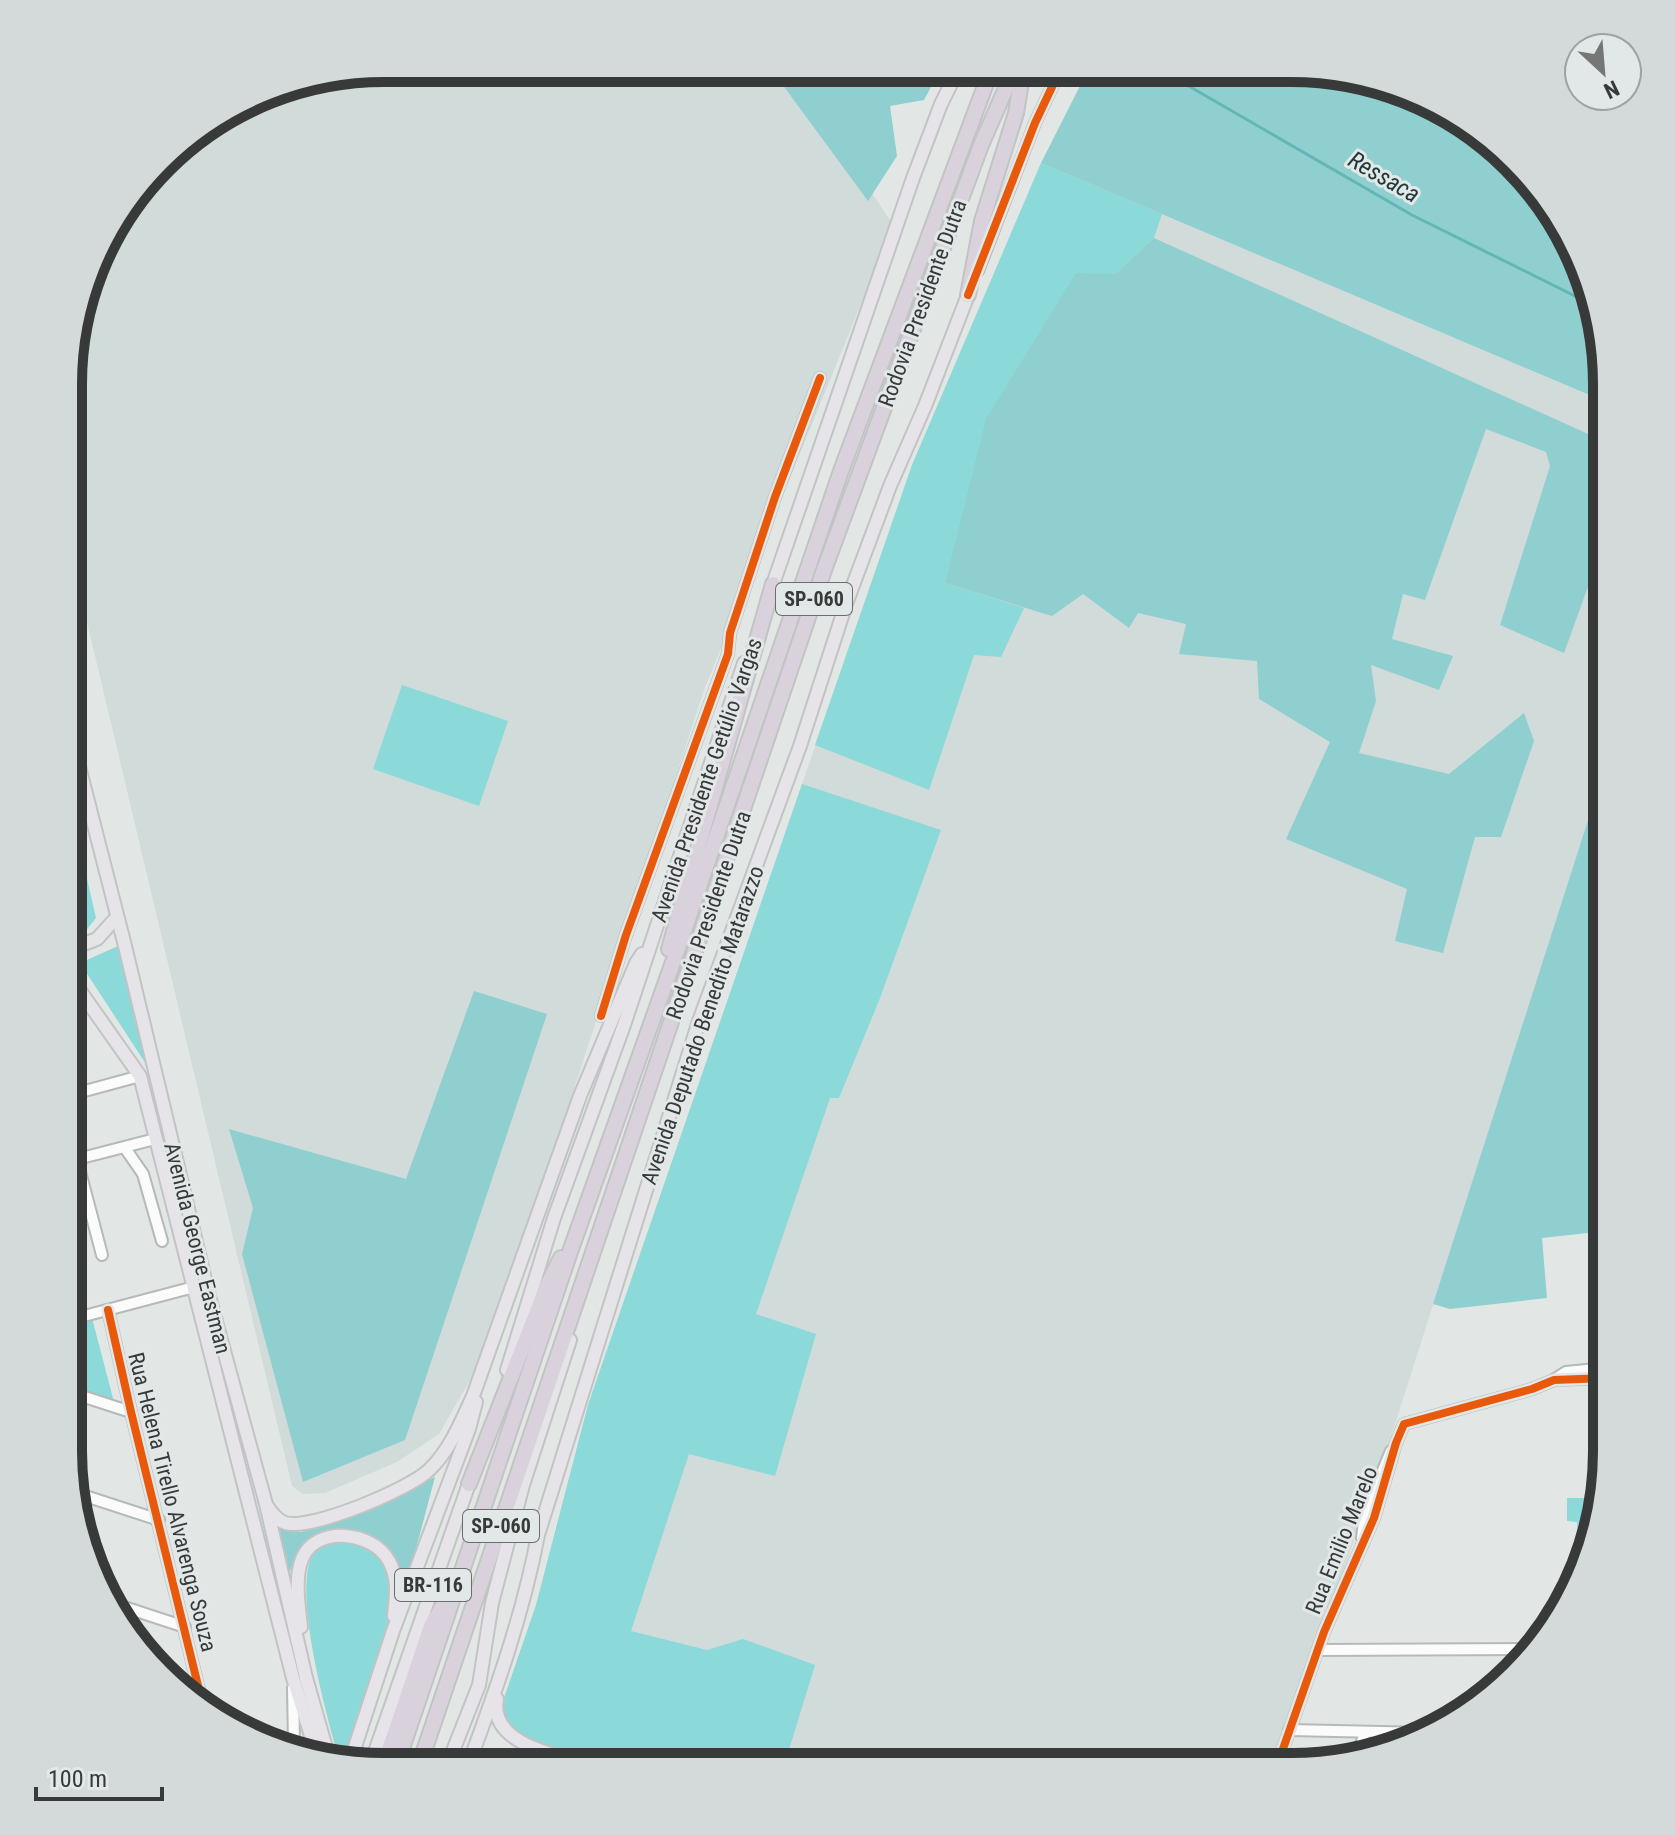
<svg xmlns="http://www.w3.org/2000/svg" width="1675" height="1835" font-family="'Roboto Condensed',sans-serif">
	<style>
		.built { fill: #d0dbda }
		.green { fill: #8cd9d9 }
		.forest { fill: #90cfcf }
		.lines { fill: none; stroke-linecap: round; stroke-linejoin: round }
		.stream { stroke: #62b7b6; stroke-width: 3 }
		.minor-casing { stroke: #b6b9b9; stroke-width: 14 }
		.major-casing { stroke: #c2c4c4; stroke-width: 16 }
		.highway-casing { stroke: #c2c4c4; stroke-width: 18 }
		.minor { stroke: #fbfbfb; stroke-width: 10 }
		.major { stroke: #e6e3e9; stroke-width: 12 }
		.highway { stroke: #d9d2dc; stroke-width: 14 }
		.cycleway-casing { stroke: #e1e8e7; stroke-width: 13 }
		.cycleway { stroke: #e8590c; stroke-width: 8 }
		.labels { text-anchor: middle; stroke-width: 6; stroke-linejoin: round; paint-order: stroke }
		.shield { fill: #e1e8e7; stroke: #6b6e6e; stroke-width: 2 }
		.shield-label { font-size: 20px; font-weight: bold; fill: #383a3a }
		.street-label { font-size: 22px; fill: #383a3a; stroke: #e1e8e7 }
		.water-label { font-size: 24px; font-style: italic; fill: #1e3736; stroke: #e1e8e7 }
		.rim { fill: none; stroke: #383a3a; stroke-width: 10 }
	</style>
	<rect width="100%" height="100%" fill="#e2e7e6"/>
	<!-- built -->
	<g class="built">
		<polygon points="384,68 792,69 893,225 704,690 530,1224 482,1359 439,1434 397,1462 325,1493 303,1494 292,1486 73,563 74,323 111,226 176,146 282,85"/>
		<polygon points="1041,163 1606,402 1606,764 1395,1424 1330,1608 1326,1608 1273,1766 609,1766 551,1748 501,1707 536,1605 588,1405 912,465"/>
	</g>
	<!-- green -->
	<g class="green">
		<polygon points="1041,163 1162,214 1154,238 1115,274 945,583 1024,608 1001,657 974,655 929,790 815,745 912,465"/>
		<polygon points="402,685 508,721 479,806 373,769"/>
		<polygon points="802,784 941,830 880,998 839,1098 830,1098 756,1314 816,1334 775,1476 689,1454 631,1631 707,1650 743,1639 815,1665 784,1766 609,1766 525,1738 507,1724 501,1707 536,1605 588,1405"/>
		<polygon points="72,812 96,918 84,933 71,933"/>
		<polygon points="118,946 120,955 146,1064 80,963"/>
		<polygon points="92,1318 115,1406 69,1390 69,1324"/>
		<polygon points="1567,1498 1598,1498 1578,1565 1577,1522 1567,1521"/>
		<path d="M 349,1541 C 393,1554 395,1584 389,1624 L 347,1761 L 339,1759 C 329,1723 285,1572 319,1547 C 327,1541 339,1542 349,1541 Z"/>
	</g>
	<!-- forest -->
	<g class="forest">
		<polygon points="771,69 940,70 924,100 890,106 897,156 868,201"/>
		<polygon points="1088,70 1332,71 1449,111 1484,143 1481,155 1512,170 1554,209 1590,283 1606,364 1606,402 1041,163"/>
		<polygon points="1154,238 1606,442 1606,537 1564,653 1500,625 1550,466 1546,452 1486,429 1425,600 1403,594 1392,639 1453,656 1439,690 1371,665 1376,701 1359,753 1449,774 1524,713 1534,741 1501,837 1475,837 1443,953 1395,941 1407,889 1286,839 1330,742 1259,699 1257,661 1179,654 1186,624 1138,613 1129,628 1083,594 1052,616 945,583 986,419 1076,273 1115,274"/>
		<polygon points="1606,764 1606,1231 1542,1238 1547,1298 1450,1309 1433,1304"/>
		<polygon points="474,991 547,1014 405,1440 303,1482 242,1254 253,1208 229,1129 406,1179"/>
		<path d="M 435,1477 L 404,1594 C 398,1563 381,1529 344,1530 C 330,1530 314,1540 302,1546 L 286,1579 L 274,1526 L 301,1532 Z"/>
	</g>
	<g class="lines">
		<!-- stream -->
		<polyline class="stream" points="1161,70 1412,215 1595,306"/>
		<defs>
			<g id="minor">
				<polyline points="978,271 1035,123 1060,70"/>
				<polyline points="71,1009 90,1004"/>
				<polyline points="601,1016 626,935 728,654 730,633 775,497 820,378"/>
				<polyline points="70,1095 140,1076"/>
				<polyline points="125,1148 143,1174 162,1241"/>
				<polyline points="77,1160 102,1255"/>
				<polyline points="70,1161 155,1139"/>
				<polyline points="108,1310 131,1412 202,1702"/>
				<polyline points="69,1320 194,1287"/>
				<polyline points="1555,1379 1566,1372 1606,1368"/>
				<polyline points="69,1392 131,1412"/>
				<polyline points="73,1492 159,1520"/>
				<polyline points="1362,1538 1365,1514 1391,1451"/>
				<polyline points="109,1602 185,1627"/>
				<polyline points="1318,1650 1527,1649"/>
				<polyline points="293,1688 294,1745"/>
				<polyline points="1289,1730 1428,1733"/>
				<polyline points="1357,1757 1365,1732"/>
				<polyline points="1277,1766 1324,1632 1374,1518 1396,1443 1404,1424 1532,1389 1554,1380 1606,1378"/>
			</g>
			<g id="major">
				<polyline points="771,590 913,178 941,104 958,70"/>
				<polyline points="72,739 124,942 209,1296 266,1504 306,1678 328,1755"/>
				<polyline points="71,949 97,939 116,918"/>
				<polyline points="71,978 140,1076 293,1678 316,1752"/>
				<polyline points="507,1370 554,1218 624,1025 744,663"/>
				<path d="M 267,1506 C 272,1514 277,1520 285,1523 C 310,1531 410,1489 429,1470 C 450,1450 461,1422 473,1396 L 580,1096 L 636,963 L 642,954"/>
				<path d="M 301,1627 C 299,1606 294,1579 302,1559 C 316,1524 374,1532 389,1561 C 399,1579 396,1596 394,1616"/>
				<path d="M 497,1699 C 488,1745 560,1756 592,1766"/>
				<polyline points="350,1762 393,1631 469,1429 476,1402"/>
				<polyline points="370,1766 472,1475"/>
				<polyline points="447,1766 479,1685 492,1603 523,1485 570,1340"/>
				<path d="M 468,1766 C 496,1690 523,1615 538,1535 L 699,1021 L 800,746 L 846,604 L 890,486 L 925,406 L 968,295"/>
				<path d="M 485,1766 C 505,1750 522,1759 544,1766"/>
			</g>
			<g id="highway">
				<polyline points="968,295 982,221 1016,113 1023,70"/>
				<polyline points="669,949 773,584"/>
				<polyline points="469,1484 547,1286 561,1258"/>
				<polyline points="384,1766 431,1626 445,1602"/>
				<polyline points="396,1766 571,1249 683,934 841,471 991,70"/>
				<polyline points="419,1766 824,570 981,145 1014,70"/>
			</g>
		</defs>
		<!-- minor casing -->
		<use href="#minor" class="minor-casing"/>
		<!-- major casing -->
		<use href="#major" class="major-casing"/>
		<!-- highway casing -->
		<use href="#highway" class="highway-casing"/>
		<!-- minor -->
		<use href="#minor" class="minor"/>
		<!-- major -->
		<use href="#major" class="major"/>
		<!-- highway -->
		<use href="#highway" class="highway"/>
		<defs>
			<g id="cycleway">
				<polyline points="968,295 1035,123 1060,70"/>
				<polyline points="601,1016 626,935 728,654 730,633 775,497 820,378"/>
				<polyline points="108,1310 131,1412 202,1702"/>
				<polyline points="1277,1766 1324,1632 1374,1518 1396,1443 1404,1424 1532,1389 1554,1380 1606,1378"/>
			</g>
		</defs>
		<!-- cycleway casing -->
		<use href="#cycleway" class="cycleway-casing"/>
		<!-- cycleway -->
		<use href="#cycleway" class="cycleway"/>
	</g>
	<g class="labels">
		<!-- shield labels -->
		<g class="shield">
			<rect x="776" y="583" width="76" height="32" rx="6"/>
			<rect x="463" y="1510" width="76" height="32" rx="6"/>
			<rect x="395" y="1569" width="76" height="32" rx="6"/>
		</g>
		<g class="shield-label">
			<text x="814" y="606">SP-060</text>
			<text x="501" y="1533">SP-060</text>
			<text x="433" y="1592">BR-116</text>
		</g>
		<!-- street labels -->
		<g class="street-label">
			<text transform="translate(922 303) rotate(-70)" y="8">Rodovia Presidente Dutra</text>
			<text transform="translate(706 780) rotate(-71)" y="8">Avenida Presidente Getúlio Vargas</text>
			<text transform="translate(708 915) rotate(-71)" y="8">Rodovia Presidente Dutra</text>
			<text transform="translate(702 1025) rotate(-71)" y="8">Avenida Deputado Benedito Matarazzo</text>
			<text transform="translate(198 1248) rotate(76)" y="8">Avenida George Eastman</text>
			<text transform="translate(173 1502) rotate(76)" y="8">Rua Helena Tirello Alvarenga Souza</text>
			<text transform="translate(1341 1540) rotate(-68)" y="8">Rua Emilio Marelo</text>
		</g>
		<!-- water labels -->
		<g class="water-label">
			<text transform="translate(1384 177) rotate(30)" y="8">Ressaca</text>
		</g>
	</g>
	<!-- crop -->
	<path d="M0 0H1675V1835H0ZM384 82H1291A302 302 0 0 1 1593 384V1451A302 302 0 0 1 1291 1753H384A302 302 0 0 1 82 1451V384A302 302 0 0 1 384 82Z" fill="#d3dad9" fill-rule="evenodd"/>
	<path class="rim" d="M384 82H1291A302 302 0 0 1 1593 384V1451A302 302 0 0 1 1291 1753H384A302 302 0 0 1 82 1451V384A302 302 0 0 1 384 82Z"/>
	<!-- north arrow -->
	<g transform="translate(1603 72) rotate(154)"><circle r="38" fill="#e1e8e7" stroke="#9da2a2" stroke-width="2"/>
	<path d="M0-6L14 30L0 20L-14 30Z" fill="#747776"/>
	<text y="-12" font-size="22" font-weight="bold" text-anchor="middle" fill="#383a3a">N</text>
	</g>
	<!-- scale -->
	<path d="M36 1787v12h126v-12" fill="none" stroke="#383a3a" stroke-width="4"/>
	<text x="48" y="1787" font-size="24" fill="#383a3a" stroke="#e1e8e7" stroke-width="6" paint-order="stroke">100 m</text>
</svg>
